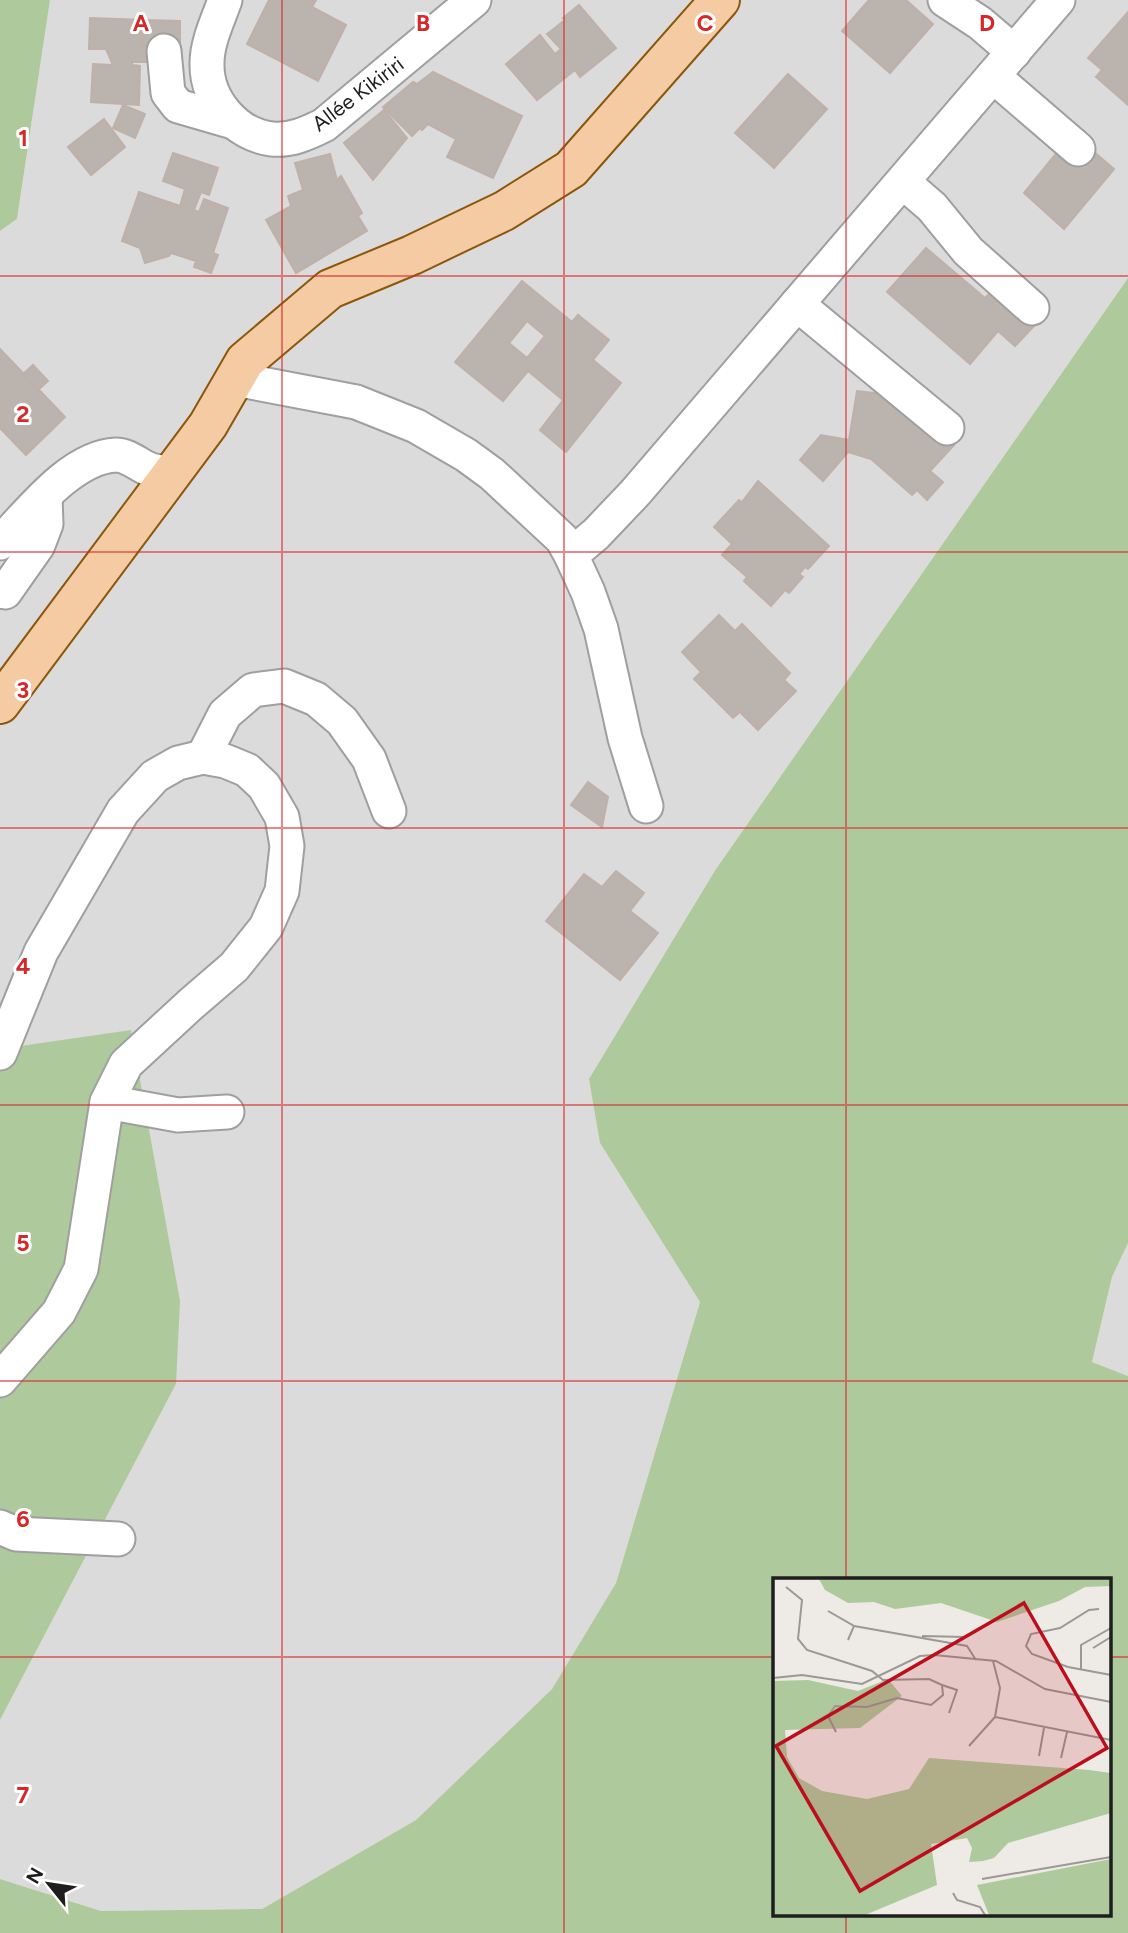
<svg xmlns="http://www.w3.org/2000/svg" width="1128" height="1933" font-family="Figtree,sans-serif">
	<style>
		.residential { fill: #dcdbdb }
		.forest { fill: #aeca9c; fill-rule: evenodd }
		.building { fill: #bbb3ae; stroke: #bfb0a8; stroke-width: 2; fill-rule: evenodd }
		.lines { fill: none; stroke-linecap: round; stroke-linejoin: round }
		.minor-casing { stroke: #9f9f9f; stroke-width: 37 }
		.major-casing { stroke: #8c570b; stroke-width: 42 }
		.minor { stroke: #fff; stroke-width: 33 }
		.major { stroke: #f5cba3; stroke-width: 38 }
		.grid { fill: none; stroke: #d62828; stroke-width: 2; stroke-opacity: 0.55 }
		.labels { text-anchor: middle; stroke-width: 6; stroke-linejoin: round; paint-order: stroke }
		.street-label { font-size: 21px; fill: #1e1e1e; stroke: #fff }
		.inset-road { fill: none; stroke: #9b9895; stroke-width: 2 }
		.view { fill: #bc0f1d; fill-opacity: 0.15; stroke: #bc0f1d; stroke-width: 3.5 }
		.inset-edge { fill: none; stroke: #1e1e1e; stroke-width: 3.5 }
		.grid-label { font-size: 23px; text-anchor: middle; font-weight: bold; fill: #d62828; stroke: #fff; stroke-width: 6; stroke-linejoin: round; paint-order: stroke }
	</style>
	<rect width="100%" height="100%" fill="#eeeae5"/>
	<!-- residential -->
	<g class="residential">
		<polygon points="50,0 1128,0 1128,278 716,869 600,1143 700,1302 616,1583 552,1689 416,1820 262,1909 101,1911 0,1879 0,1720 176,1384 0,1049 0,231 17,219"/>
		<polygon points="1128,1243 1128,1376 1092,1362 1112,1277"/>
	</g>
	<!-- forest -->
	<g class="forest">
		<polygon points="0,0 50,0 17,219 0,231"/>
		<path d="M 1128,278 L 1128,1243 L 1112,1277 L 1092,1362 L 1128,1376 L 1128,1933 L 0,1933 L 0,1879 L 101,1911 L 262,1909 L 416,1820 L 552,1689 L 616,1583 L 700,1302 L 600,1143 L 589,1079 L 716,869 ZM 774,1580 L 1109,1580 L 1109,1914 L 774,1914 Z"/>
		<polygon points="131,1030 180,1301 176,1384 0,1720 0,1049"/>
	</g>
	<!-- building -->
	<g class="building">
		<polygon points="269,0 316,0 312,7 346,25 318,81 247,44"/>
		<polygon points="869,0 906,0 933,24 890,73 842,31"/>
		<polygon points="579,5 616,48 580,77 575,70 537,100 506,64 540,35 555,54 561,49 547,34 565,20 563,18"/>
		<polygon points="1128,12 1128,105 1096,77 1102,70 1088,58"/>
		<polygon points="90,18 146,20 142,45 149,46 147,62 132,62 132,65 140,66 139,105 91,102 93,64 113,65 106,49 89,49"/>
		<polygon points="146,20 180,21 180,47 142,45"/>
		<polygon points="433,72 522,116 493,178 447,157 456,139 428,124 422,130 420,128 412,136 383,107 413,82 417,84"/>
		<polygon points="788,74 827,109 774,168 735,133"/>
		<polygon points="123,105 145,114 135,138 113,128"/>
		<polygon points="384,110 407,138 373,180 344,143"/>
		<polygon points="104,119 125,147 91,175 68,147"/>
		<polygon points="1063,145 1086,145 1114,169 1064,229 1024,193"/>
		<polygon points="173,153 218,168 209,195 201,192 194,210 199,212 204,199 228,208 213,253 218,255 211,273 194,267 196,261 171,253 169,256 145,263 140,248 122,241 139,192 180,206 185,189 163,181"/>
		<polygon points="330,154 337,180 341,176 362,213 358,216 367,231 296,273 266,220 291,206 288,196 303,190 295,163"/>
		<polygon points="926,248 985,298 994,289 1034,326 1015,346 998,331 970,364 887,292"/>
		<path d="M 522,281 L 572,322 L 578,315 L 609,340 L 593,360 L 621,383 L 566,452 L 540,430 L 563,400 L 528,371 L 503,401 L 455,362 ZM 527,321 L 545,336 L 527,358 L 509,343 Z"/>
		<polygon points="0,349 65,417 26,455 0,428"/>
		<polygon points="33,365 48,381 38,390 23,374"/>
		<polygon points="857,391 899,396 954,445 930,471 943,482 927,500 917,490 912,495 871,459 848,452 823,481 800,460 821,435 849,440"/>
		<polygon points="758,481 829,546 808,569 805,567 799,574 803,577 789,593 785,590 771,606 746,583 744,581 747,577 722,555 732,544 714,527 739,500 742,502"/>
		<polygon points="719,615 735,631 742,624 790,673 784,680 796,691 758,730 740,712 733,718 694,679 701,672 682,652"/>
		<polygon points="588,782 608,797 602,827 571,805"/>
		<polygon points="616,871 644,893 630,911 658,933 620,980 546,921 584,874 602,887"/>
	</g>
	<g class="lines">
		<defs>
			<g id="minor">
				<path d="M 225,0 C 218,20 207,42 207,63 C 206,100 236,135 272,139 C 291,141 308,133 324,125 L 474,0"/>
				<polyline points="945,0 980,23 1014,52"/>
				<polyline points="164,51 168,93 178,106 233,122"/>
				<polyline points="993,76 1078,149"/>
				<polyline points="903,182 932,207 968,251 1032,308"/>
				<polyline points="797,304 947,428"/>
				<polyline points="235,379 356,402 416,426 466,455 492,474 562,539 571,555 596,534 635,493 1058,0"/>
				<path d="M 0,543 C 29,513 71,457 116,455 C 129,455 139,466 151,470 C 157,472 166,472 173,474"/>
				<polyline points="571,555 588,592 601,629 625,738 646,806"/>
				<polyline points="5,592 38,545 46,524 45,496"/>
				<polyline points="203,757 225,714 253,690 284,686 316,699 342,721 369,759 389,811"/>
				<polyline points="0,1053 41,952 123,811 155,776 178,763 203,757 225,761 247,770 264,786 282,817 287,846 282,891 266,927 234,967 191,1004 126,1064 107,1102 81,1269 59,1312 0,1380"/>
				<polyline points="107,1102 178,1115 227,1112"/>
				<polyline points="0,1527 16,1534 118,1539"/>
			</g>
			<polyline id="major" points="0,704 208,425 245,361 330,289 412,255 504,211 571,169 720,0"/>
		</defs>
		<!-- minor casing -->
		<use href="#minor" class="minor-casing"/>
		<!-- major casing -->
		<use href="#major" class="major-casing"/>
		<!-- minor -->
		<use href="#minor" class="minor"/>
		<!-- major -->
		<use href="#major" class="major"/>
	</g>
	<!-- grid -->
	<path class="grid" d="M 282,0 L 282,1933M 564,0 L 564,1933M 846,0 L 846,1580M 0,276 L 1128,276M 0,552 L 1128,552M 0,828 L 1128,828M 0,1105 L 1128,1105M 0,1381 L 1128,1381M 0,1657 L 774,1657M 1109,1657 L 1128,1657M 846,1914 L 846,1933"/>
	<g class="labels">
		<!-- street labels -->
		<g class="street-label">
			<text transform="translate(358 94) rotate(-37)" y="7">Allée Kikiriri</text>
		</g>
	</g>
	<!-- overview -->
	<g transform="translate(773 1578)">
		<rect width="338" height="338" fill="#eeeae5"/>
		<path d="M 46,1 L 338,1 L 338,8 L 312,9 L 286,23 L 224,44 L 168,25 L 122,31 L 101,24 L 75,25 L 52,12 ZM 115,101 L 129,118 L 87,150 L 12,152 L 14,179 L 26,200 L 49,213 L 94,221 L 136,211 L 156,180 L 316,192 L 338,195 L 338,235 L 235,265 L 221,280 L 210,283 L 196,284 L 199,270 L 194,260 L 158,266 L 164,307 L 92,337 L 0,337 L 0,103 L 35,102 L 85,113 ZM 338,281 L 338,337 L 216,337 L 204,307 Z" fill="#aeca9c"/>
		<path class="inset-road" d="M 13,9 L 29,22 L 25,61 L 34,72 L 99,93 L 110,102 L 156,101 L 169,107 L 170,117 L 158,127 L 124,120 L 94,129 L 62,128 L 55,138 L 63,154M 326,31 L 316,32 L 287,50 L 258,56 L 253,68 L 259,76 L 295,89 L 338,97M 55,33 L 81,48 L 75,62M 81,48 L 194,68 L 203,82M 149,58 L 193,59M 320,70 L 338,59M 220,83 L 227,110 L 222,139 L 338,162M 308,92 L 308,67 L 338,50M 0,100 L 29,97 L 89,106 L 147,78 L 161,77 L 223,83 L 272,111 L 338,124M 169,107 L 184,112 L 176,135M 196,168 L 222,139M 266,178 L 271,150M 288,180 L 294,154M 209,301 L 338,279M 180,315 L 184,322 L 207,329 L 212,337"/>
		<path class="view" d="M 251,25 L 334,170 L 87,313 L 3,168 Z"/>
		<rect width="338" height="338" class="inset-edge"/>
	</g>
	<g class="grid-label">
		<text x="141" y="31">A</text>
		<text x="423" y="31">B</text>
		<text x="705" y="31">C</text>
		<text x="987" y="31">D</text>
		<text x="23" y="146">1</text>
		<text x="23" y="422">2</text>
		<text x="23" y="698">3</text>
		<text x="23" y="974">4</text>
		<text x="23" y="1251">5</text>
		<text x="23" y="1527">6</text>
		<text x="23" y="1803">7</text>
	</g>
	<!-- north arrow -->
	<g transform="translate(49 1884) rotate(300)" stroke="#ffffff" stroke-width="5" paint-order="stroke">
	<path d="M0-5L12 26L0 18L-12 26Z" fill="#1e1e1e"/>
	<text y="-10" font-size="19" font-weight="bold" text-anchor="middle" fill="#1e1e1e">N</text>
	</g>
</svg>
